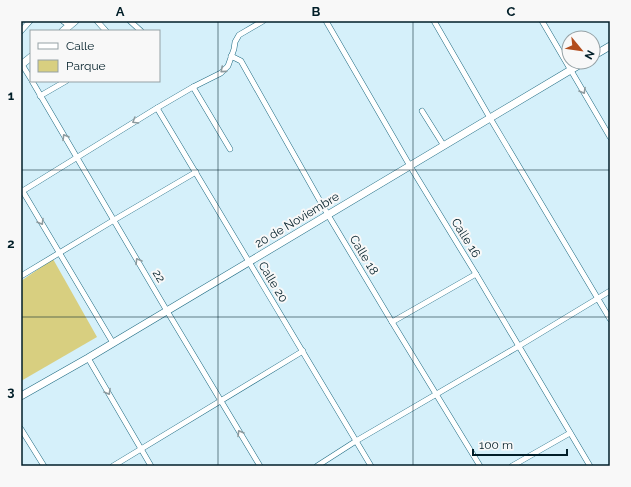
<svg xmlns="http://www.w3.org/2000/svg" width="631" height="487" font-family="Raleway,sans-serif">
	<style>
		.green { fill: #d8cf80 }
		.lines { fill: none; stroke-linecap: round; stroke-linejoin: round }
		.minor-casing { stroke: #1f6b82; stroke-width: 6 }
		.secondary-casing { stroke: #1f6b82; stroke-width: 8 }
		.minor { stroke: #fff; stroke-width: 5 }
		.secondary { stroke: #fff; stroke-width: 7 }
		.oneway { stroke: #8d9a9e }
		.grid { fill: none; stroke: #011e28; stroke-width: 1; stroke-opacity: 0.55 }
		.labels { text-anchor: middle; stroke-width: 4; stroke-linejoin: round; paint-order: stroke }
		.street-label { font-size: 12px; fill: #011e28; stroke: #f8f8f8 }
		.neatline { fill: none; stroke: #011e28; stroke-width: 1.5 }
		.grid-label { font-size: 13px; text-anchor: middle; font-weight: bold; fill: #011e28 }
	</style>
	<rect width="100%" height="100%" fill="#d5f0fa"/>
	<!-- green -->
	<polygon class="green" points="53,259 97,337 21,381 21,281"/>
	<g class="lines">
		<defs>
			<g id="minor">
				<polyline points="63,21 70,26"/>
				<polyline points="97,21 106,31"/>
				<polyline points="130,21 141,31"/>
				<polyline points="326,21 410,166 476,274 590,466"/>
				<polyline points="434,21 490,118 610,319"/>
				<polyline points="542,21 610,137"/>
				<polyline points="21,31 30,21"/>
				<polyline points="231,56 241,61 328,215 392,322 480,466"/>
				<polyline points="21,63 31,79"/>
				<polyline points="32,81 167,311 260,466"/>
				<polyline points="193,87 230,149"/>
				<polyline points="40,96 66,81"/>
				<polyline points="157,108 371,466"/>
				<polyline points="422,111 444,146"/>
				<polyline points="22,190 113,343"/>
				<polyline points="21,192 157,108 193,87 221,73 228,66 234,49 235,42 239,35 263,21"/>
				<polyline points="21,276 114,220 196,172"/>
				<polyline points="392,322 476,274"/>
				<polyline points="88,358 151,466"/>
				<polyline points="21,429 44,466"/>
				<polyline points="113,466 303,351"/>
				<polyline points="317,466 356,441 519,346 610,291"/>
				<polyline points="512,466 570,433"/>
			</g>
			<g id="secondary">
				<polyline points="63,31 75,21"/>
				<polyline points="593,56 610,46"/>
				<polyline points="21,65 31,57"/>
				<polyline points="21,396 88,358 584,62"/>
			</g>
		</defs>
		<!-- minor casing -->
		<use href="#minor" class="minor-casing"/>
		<!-- secondary casing -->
		<use href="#secondary" class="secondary-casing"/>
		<!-- minor -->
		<use href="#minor" class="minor"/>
		<!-- secondary -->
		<use href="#secondary" class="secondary"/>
	</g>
	<!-- one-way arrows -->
	<defs><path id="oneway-chevron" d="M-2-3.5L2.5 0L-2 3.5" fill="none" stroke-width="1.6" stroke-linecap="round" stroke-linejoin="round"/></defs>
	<g class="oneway">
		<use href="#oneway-chevron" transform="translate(223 70) rotate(140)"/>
		<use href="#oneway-chevron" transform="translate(583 91) rotate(60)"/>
		<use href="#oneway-chevron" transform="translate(135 121) rotate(149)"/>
		<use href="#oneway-chevron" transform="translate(65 137) rotate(-121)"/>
		<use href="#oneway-chevron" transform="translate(41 222) rotate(59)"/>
		<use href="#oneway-chevron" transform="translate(138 261) rotate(-121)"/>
		<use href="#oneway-chevron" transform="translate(108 392) rotate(60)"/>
		<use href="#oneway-chevron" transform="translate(240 433) rotate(-121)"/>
	</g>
	<!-- grid -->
	<path class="grid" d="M 218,21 L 218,466M 413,21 L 413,466M 21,170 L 610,170M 21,317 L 610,317"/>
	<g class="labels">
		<!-- street labels -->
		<g class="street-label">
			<text transform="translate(297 220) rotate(-31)" y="4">20 de Noviembre</text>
			<text transform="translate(466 238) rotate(58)" y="4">Calle 16</text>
			<text transform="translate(364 255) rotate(59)" y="4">Calle 18</text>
			<text transform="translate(159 276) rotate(59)" y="4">22</text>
			<text transform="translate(273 282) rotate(59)" y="4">Calle 20</text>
		</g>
	</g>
	<!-- border -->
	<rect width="631" height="487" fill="none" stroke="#f8f8f8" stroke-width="44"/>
	<!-- legend -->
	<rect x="30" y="30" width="130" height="52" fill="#f8f8f8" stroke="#95a1a5"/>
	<rect x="38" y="43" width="20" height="6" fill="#ffffff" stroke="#95a1a5"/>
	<text x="66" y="50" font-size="12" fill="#011e28">Calle</text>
	<rect x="38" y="60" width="20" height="12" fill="#d8cf80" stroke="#95a1a5"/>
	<text x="66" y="70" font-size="12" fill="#011e28">Parque</text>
	<!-- north arrow -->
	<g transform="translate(581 50) rotate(119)"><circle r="19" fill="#f8f8f8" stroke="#95a1a5"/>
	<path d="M0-3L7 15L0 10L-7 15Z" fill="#b24d1e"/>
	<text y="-6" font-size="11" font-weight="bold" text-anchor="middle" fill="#011e28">N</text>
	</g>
	<!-- scale -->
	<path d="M473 449v6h94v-6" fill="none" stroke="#011e28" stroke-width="2"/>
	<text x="479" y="449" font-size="12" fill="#011e28" stroke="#f8f8f8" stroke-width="3" paint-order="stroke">100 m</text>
	<rect x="22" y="22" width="587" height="443" class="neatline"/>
	<g class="grid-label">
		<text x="120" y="16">A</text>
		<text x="316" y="16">B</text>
		<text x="511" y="16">C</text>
		<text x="11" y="100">1</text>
		<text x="11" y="248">2</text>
		<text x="11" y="396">3</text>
	</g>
</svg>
